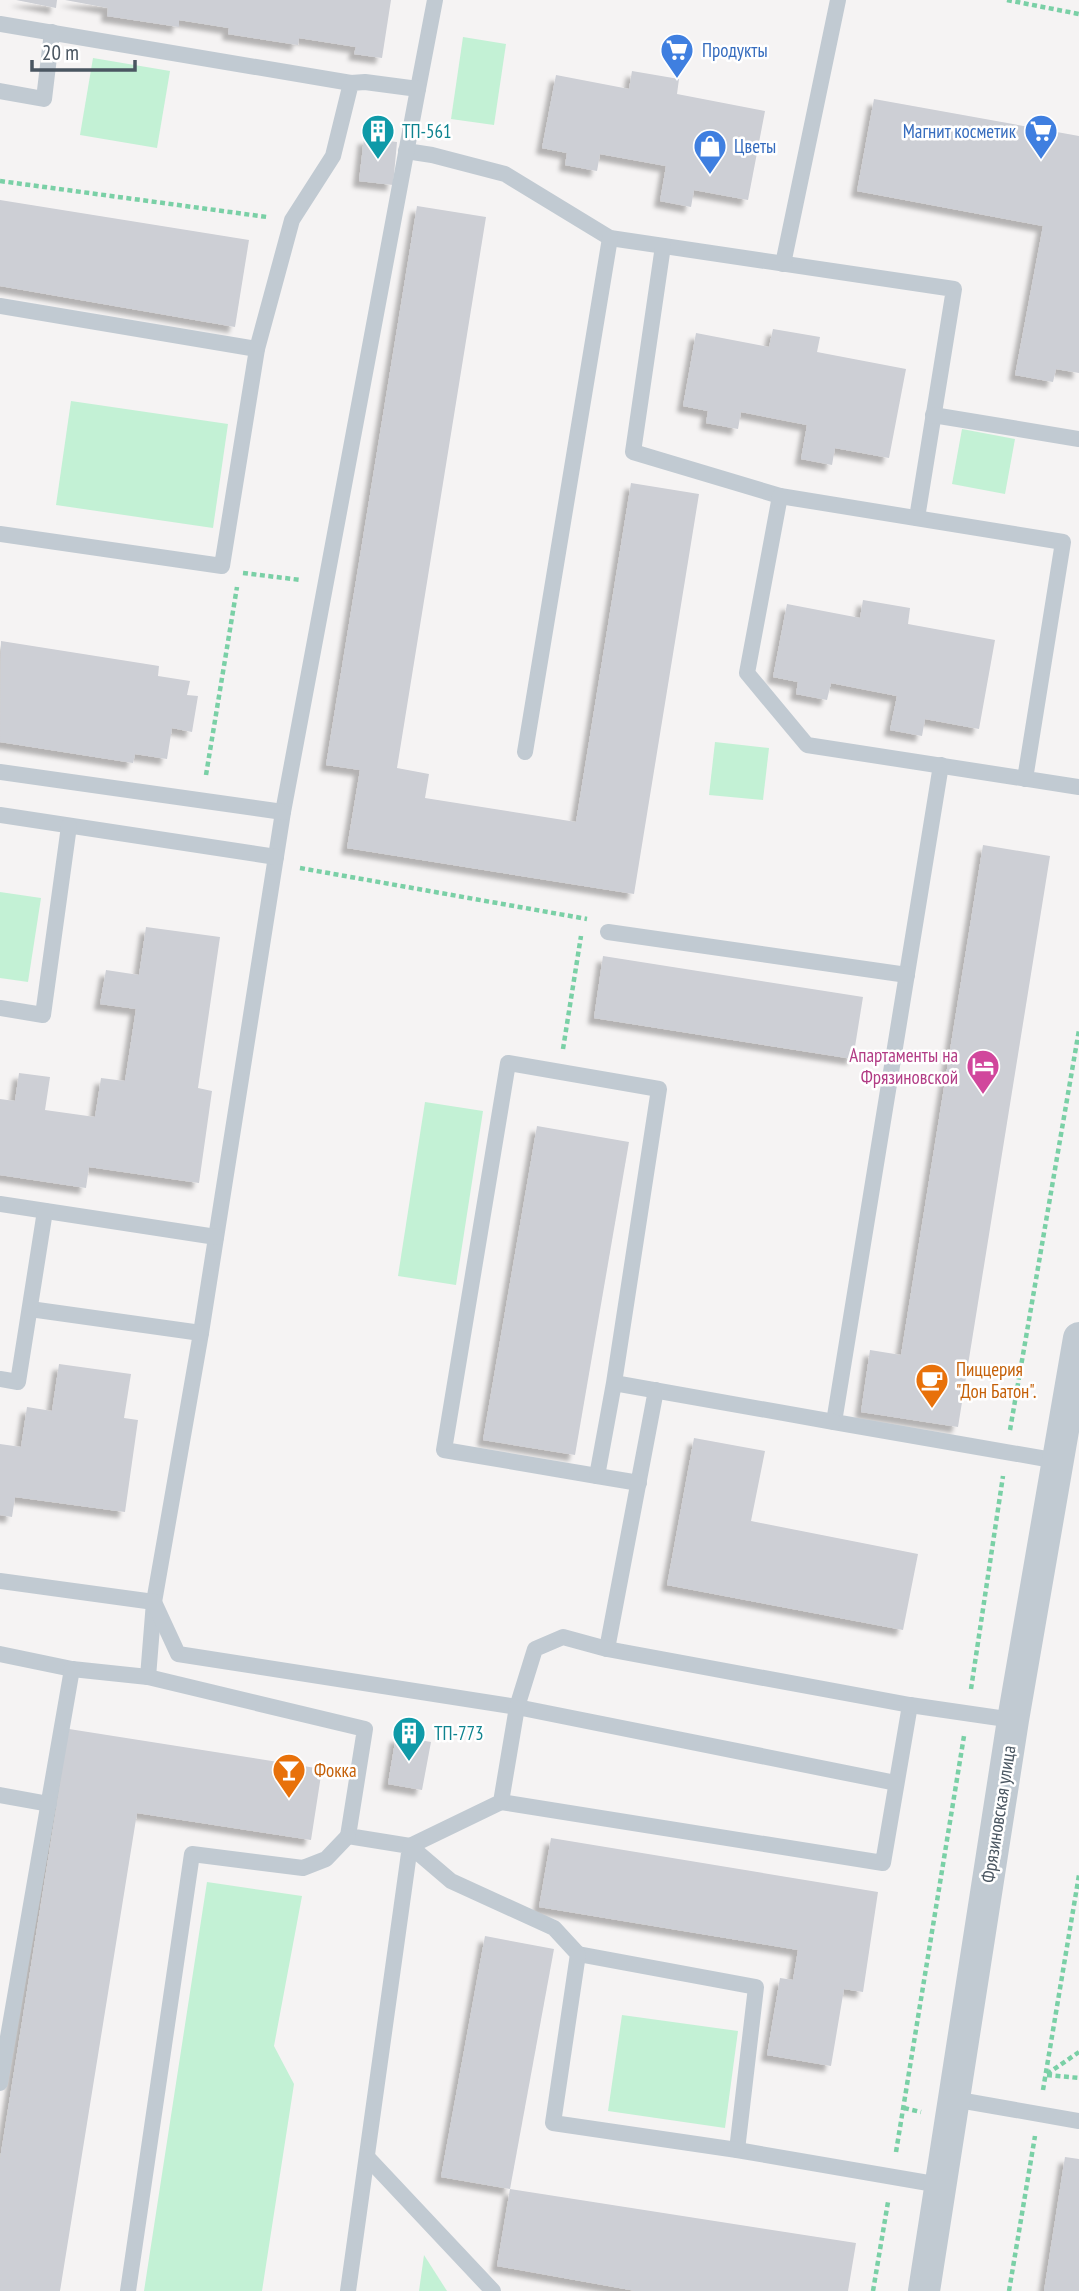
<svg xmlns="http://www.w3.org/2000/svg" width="1079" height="2291" font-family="'PT Sans Narrow',sans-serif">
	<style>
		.green { fill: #c3f1d5 }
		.building { fill: #cdcfd5; filter: url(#shadow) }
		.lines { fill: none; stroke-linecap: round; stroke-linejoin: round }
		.path { stroke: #7ad0a6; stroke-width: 4.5; stroke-dasharray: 5 3.5; stroke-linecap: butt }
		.lane { stroke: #c1cad2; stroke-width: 16 }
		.street { stroke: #c1cad2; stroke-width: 32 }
		.labels { text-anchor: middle; stroke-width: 5; stroke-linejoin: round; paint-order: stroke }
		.shop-label { font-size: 19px; fill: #366cbe; stroke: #fff; text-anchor: start }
		.culture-label { font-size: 19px; fill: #0d838f; stroke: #fff; text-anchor: start }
		.hotel-label { font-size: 19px; fill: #b23c85; stroke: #fff; text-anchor: end }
		.food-label { font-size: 19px; fill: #c56008; stroke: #fff; text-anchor: start }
		.street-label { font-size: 19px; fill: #4a5661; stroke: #fff }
	</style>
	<defs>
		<filter id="shadow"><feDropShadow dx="-6" dy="6" stdDeviation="2" flood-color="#0004"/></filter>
	</defs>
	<rect width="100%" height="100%" fill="#f5f3f3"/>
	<!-- green -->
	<g class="green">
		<polygon points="463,37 506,44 494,125 451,119"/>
		<polygon points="93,58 170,71 157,148 80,135"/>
		<polygon points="71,401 228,424 213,528 56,505"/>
		<polygon points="962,429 1015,439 1005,494 952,484"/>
		<polygon points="715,742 769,748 763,800 709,795"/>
		<polygon points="0,892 41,898 28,982 0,978"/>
		<polygon points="425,1102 483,1111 456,1285 398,1276"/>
		<polygon points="207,1882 302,1896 274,2046 294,2084 262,2291 144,2291"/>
		<polygon points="622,2015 738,2031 725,2128 608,2111"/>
		<polygon points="424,2255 447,2291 419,2291"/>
	</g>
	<!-- building -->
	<g class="building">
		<polygon points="16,0 57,0 56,8"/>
		<polygon points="65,0 391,0 382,58 354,54 356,47 299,38 298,45 228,34 229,28 179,20 179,27 107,16 108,8"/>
		<polygon points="632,71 679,79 677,94 765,111 748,200 694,190 691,207 660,201 666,166 600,154 597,171 565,165 567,153 542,148 556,75 629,89"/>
		<polygon points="874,99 1079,136 1079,373 1056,369 1053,382 1015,375 1043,226 857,191"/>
		<polygon points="364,138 397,142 393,185 359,181"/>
		<polygon points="0,200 249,240 235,327 0,286"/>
		<polygon points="417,206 486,217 397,768 429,774 425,798 576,822 631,483 699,494 634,894 347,848 360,770 326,765"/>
		<polygon points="773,329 820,337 817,352 906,369 889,458 835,448 832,465 801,459 807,425 741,412 738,429 706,423 708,411 683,406 696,333 769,347"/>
		<polygon points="863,600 910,608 908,624 995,640 979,729 925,719 922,736 890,730 897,696 831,683 827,700 796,694 798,682 773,677 787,604 860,618"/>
		<polygon points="1,641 159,666 158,676 190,681 187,695 198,696 192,732 172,728 167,759 135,754 133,763 0,742"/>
		<polygon points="983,845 1050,856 958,1427 861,1412 870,1350 901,1355"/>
		<polygon points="146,927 220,937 198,1088 212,1091 199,1183 89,1167 86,1188 0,1175 0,1099 15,1101 19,1073 50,1077 45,1110 95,1117 101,1078 125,1081 136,1009 100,1004 106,970 139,975"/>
		<polygon points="603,956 863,997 853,1059 594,1018"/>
		<polygon points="537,1126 629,1142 575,1455 483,1440"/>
		<polygon points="59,1364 131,1374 124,1418 138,1420 125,1512 15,1497 12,1517 0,1515 0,1444 21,1447 27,1407 52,1411"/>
		<polygon points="694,1438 765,1451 751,1521 918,1554 903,1630 667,1585"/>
		<polygon points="69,1729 322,1769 311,1840 137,1813 60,2291 0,2291 0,2159"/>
		<polygon points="396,1736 431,1742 422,1790 388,1784"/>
		<polygon points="551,1838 878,1892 863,1992 844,1989 831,2066 767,2055 780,1978 793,1980 798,1950 539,1907"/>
		<polygon points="485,1936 554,1949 510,2189 441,2177"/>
		<polygon points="1065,2157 1079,2159 1079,2291 1044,2291"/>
		<polygon points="510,2189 856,2243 848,2291 636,2291 497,2266"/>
	</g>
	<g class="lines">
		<!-- path -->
		<g class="path">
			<polyline points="1007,0 1079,14"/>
			<polyline points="0,181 267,217"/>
			<polyline points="243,573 301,580"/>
			<polyline points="206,775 237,587"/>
			<polyline points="300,868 587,919"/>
			<polyline points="563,1049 581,936"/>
			<polyline points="1010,1430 1079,1030"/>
			<polyline points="971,1689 1003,1476"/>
			<polyline points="1047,2074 1079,2052"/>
			<polyline points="1047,2075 1079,2078"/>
			<polyline points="1043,2090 1079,1875"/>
			<polyline points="904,2108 921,2112"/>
			<polyline points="896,2152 964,1736"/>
			<polyline points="873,2291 888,2202"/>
			<polyline points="1009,2291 1035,2136"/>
		</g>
		<!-- lane -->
		<g class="lane">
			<polyline points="0,24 351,83"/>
			<polyline points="418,89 435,0"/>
			<polyline points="0,91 44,99 52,32"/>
			<polyline points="406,151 432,155 505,174 610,238 954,289 917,518"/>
			<polyline points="663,246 633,452 780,496"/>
			<polyline points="783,264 838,0"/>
			<polyline points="0,306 257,349"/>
			<polyline points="933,415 1079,439"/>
			<polyline points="0,534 222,566 257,349 292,220 333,156 351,83 365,82 418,89 283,812 201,1333 154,1602 148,1677"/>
			<polyline points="525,752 610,238"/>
			<polyline points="941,765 834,1422 1058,1461"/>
			<polyline points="0,772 283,812"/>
			<polyline points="1025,779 1063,542 780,496 747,673 807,745 1079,787"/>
			<polyline points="0,815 276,857"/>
			<polyline points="608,932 907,975"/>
			<polyline points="0,1008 43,1015 69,826"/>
			<polyline points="0,1204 216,1237"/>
			<polyline points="30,1309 201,1333"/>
			<polyline points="0,1379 18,1382 45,1211"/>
			<polyline points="614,1383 659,1089 508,1063 444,1450 597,1476 614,1383 834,1422"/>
			<polyline points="597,1476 639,1483"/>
			<polyline points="0,1581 154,1602 178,1654 517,1707 896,1783"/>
			<polyline points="607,1649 656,1390"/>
			<polyline points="0,1654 72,1669 148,1677 365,1729 348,1836 410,1846 348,2291"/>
			<polyline points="0,1795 49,1804"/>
			<polyline points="501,1802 883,1863 910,1705"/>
			<polyline points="578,1954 756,1987 737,2150"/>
			<polyline points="0,2083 72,1669"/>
			<polyline points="953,2099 1079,2121"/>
			<polyline points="367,2157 493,2291"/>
			<polyline points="940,2185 737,2150 553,2123 578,1954 554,1928 451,1881 410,1846 501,1802 517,1707 535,1649 563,1637 607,1649 910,1705 1013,1720"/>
			<polyline points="128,2291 192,1854 303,1868 326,1859 348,1836"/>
		</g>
		<!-- street -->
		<polyline class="street" points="924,2291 1013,1720 1079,1338"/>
	</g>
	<!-- icons -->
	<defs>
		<symbol id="supermarket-pin" viewBox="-11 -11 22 30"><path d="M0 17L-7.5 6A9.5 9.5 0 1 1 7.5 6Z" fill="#3f7fe0" stroke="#fff"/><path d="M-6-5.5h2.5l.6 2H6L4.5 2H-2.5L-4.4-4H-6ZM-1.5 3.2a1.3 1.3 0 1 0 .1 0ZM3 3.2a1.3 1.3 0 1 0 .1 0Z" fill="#fff"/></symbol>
		<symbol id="building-pin" viewBox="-11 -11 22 30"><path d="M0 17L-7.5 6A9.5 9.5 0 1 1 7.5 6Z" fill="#0f9aa8" stroke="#fff"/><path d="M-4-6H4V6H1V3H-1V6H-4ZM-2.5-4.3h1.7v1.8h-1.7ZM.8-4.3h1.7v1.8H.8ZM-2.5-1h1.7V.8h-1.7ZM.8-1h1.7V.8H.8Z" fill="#fff"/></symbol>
		<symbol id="shop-pin" viewBox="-11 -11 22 30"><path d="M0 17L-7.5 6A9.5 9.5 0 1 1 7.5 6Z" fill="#3f7fe0" stroke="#fff"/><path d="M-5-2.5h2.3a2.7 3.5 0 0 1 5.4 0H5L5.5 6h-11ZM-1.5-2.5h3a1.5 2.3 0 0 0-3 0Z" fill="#fff"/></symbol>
		<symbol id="hotel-pin" viewBox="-11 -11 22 30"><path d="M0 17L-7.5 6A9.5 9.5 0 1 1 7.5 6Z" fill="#d1479c" stroke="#fff"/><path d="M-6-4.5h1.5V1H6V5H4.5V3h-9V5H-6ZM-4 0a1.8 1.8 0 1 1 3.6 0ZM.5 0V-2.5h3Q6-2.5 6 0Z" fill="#fff"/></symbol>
		<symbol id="cafe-pin" viewBox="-11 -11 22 30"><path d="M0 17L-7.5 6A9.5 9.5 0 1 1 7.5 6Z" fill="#e8710a" stroke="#fff"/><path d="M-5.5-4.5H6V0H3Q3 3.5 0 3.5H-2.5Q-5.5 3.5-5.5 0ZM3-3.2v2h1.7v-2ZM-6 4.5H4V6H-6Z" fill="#fff"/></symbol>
		<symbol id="bar-pin" viewBox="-11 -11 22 30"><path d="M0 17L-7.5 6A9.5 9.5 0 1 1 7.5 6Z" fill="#e8710a" stroke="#fff"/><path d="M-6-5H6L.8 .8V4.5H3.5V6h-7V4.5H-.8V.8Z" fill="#fff"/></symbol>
	</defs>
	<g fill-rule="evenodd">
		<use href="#supermarket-pin" x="658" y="31" width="38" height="52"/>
		<use href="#building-pin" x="359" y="112" width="38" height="52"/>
		<use href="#supermarket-pin" x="1022" y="112" width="38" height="52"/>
		<use href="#shop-pin" x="691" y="127" width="38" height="52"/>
		<use href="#hotel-pin" x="964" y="1047" width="38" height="52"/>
		<use href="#cafe-pin" x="913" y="1361" width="38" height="52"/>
		<use href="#building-pin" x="390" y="1714" width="38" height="52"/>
		<use href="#bar-pin" x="270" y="1751" width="38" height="52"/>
	</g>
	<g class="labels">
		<!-- shop labels -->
		<g class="shop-label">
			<text x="702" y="57">Продукты</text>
			<text x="1016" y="138" text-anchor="end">Магнит косметик</text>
			<text x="734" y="153">Цветы</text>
		</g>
		<!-- culture labels -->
		<g class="culture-label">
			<text x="402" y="138">ТП-561</text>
			<text x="434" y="1740">ТП-773</text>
		</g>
		<!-- hotel labels -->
		<g class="hotel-label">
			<text x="958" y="1062">Апартаменты на<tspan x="958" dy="22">Фрязиновской</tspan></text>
		</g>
		<!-- food labels -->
		<g class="food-label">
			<text x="956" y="1376">Пиццерия<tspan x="956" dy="22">"Дон Батон".</tspan></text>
			<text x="314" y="1777">Фокка</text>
		</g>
		<!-- street labels -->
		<g class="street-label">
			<text transform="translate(998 1814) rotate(-81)" y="7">Фрязиновская улица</text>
		</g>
	</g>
	<!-- scale -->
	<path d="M32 60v10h103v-10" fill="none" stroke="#4a5661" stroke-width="3.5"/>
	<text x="42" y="60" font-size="21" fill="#4a5661" stroke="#ffffff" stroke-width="5" paint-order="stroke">20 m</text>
</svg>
